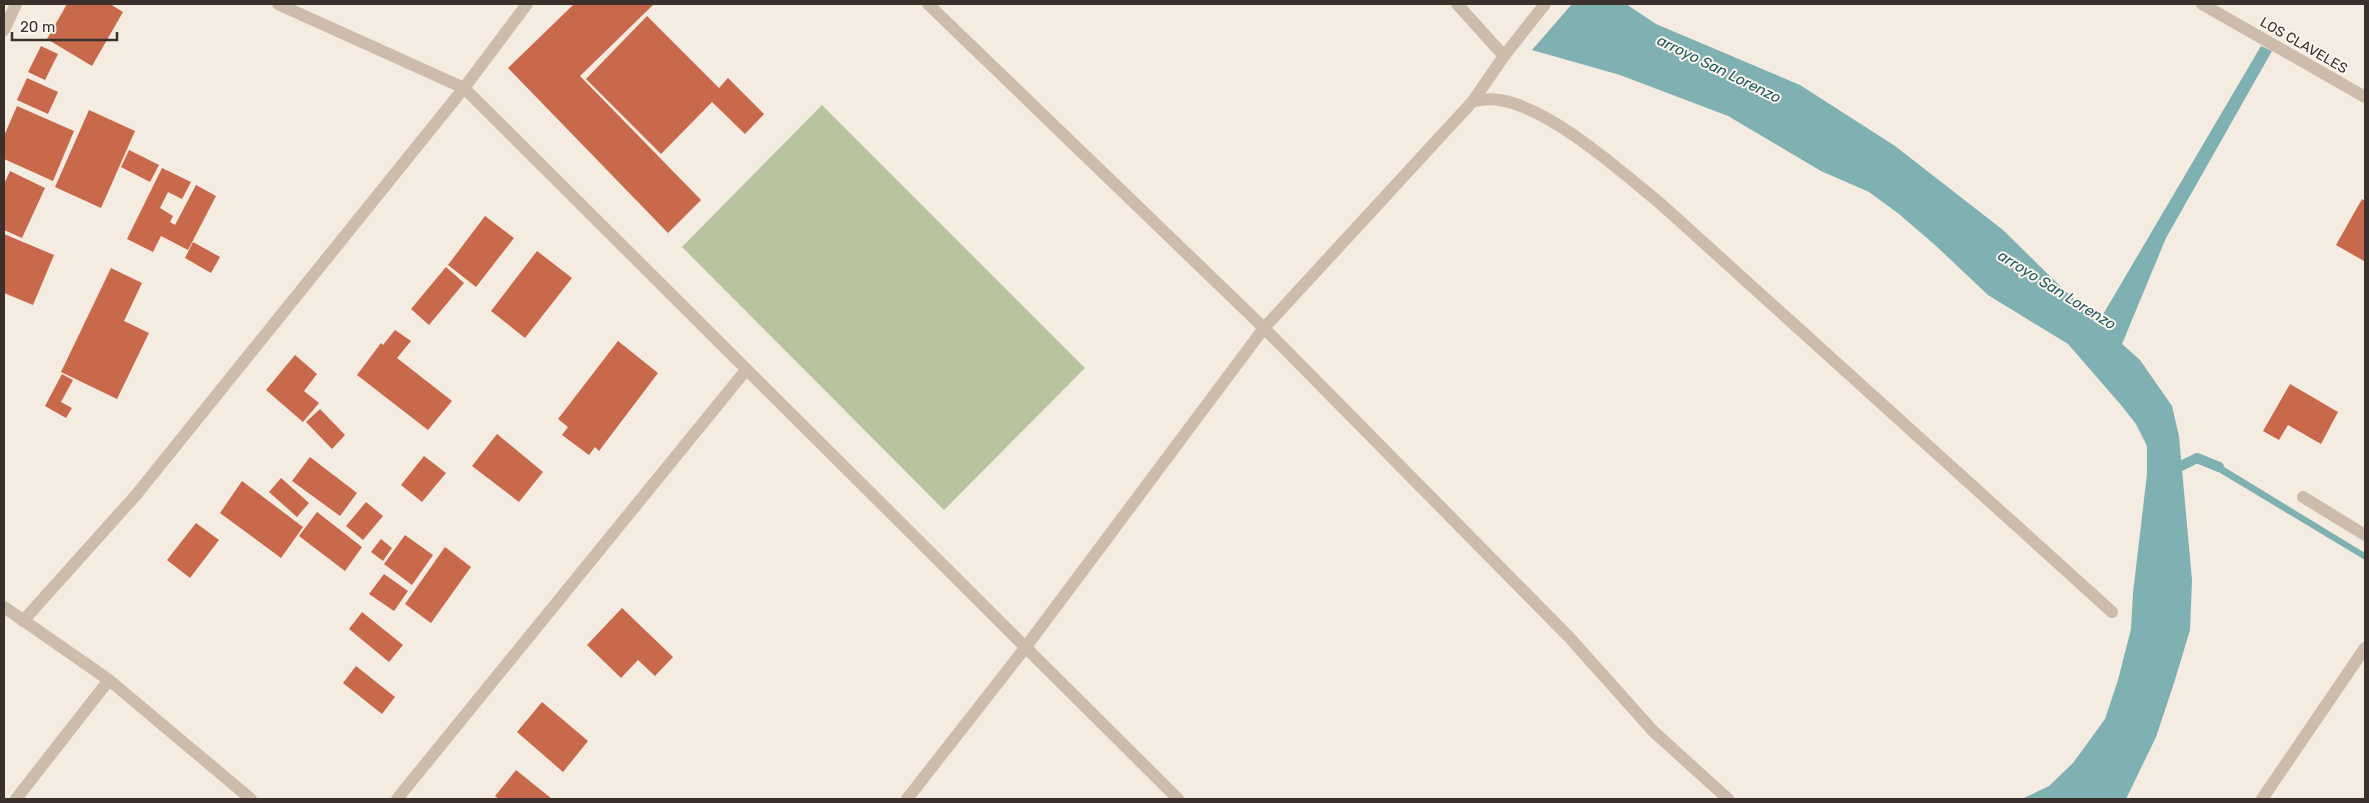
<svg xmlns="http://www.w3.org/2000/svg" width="2369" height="803" font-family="Rubik,sans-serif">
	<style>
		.green { fill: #b8c4a0 }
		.water { fill: #7fb0b2 }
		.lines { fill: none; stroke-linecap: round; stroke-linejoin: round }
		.stream { stroke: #7fb0b2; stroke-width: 10 }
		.building { fill: #c8694b }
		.service { stroke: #cdbbac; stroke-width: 12 }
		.minor { stroke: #cdbbac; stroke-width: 12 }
		.tertiary { stroke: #cdbbac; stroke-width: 12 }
		.labels { text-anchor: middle; stroke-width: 4; stroke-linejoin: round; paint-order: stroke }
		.street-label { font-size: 14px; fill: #3b302b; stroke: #fbf5ee }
		.water-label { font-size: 15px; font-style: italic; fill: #1f5a5e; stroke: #fbf5ee }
	</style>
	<rect width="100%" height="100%" fill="#f4ebe1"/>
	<!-- green -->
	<polygon class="green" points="822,105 1085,368 944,510 682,247"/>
	<!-- water -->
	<g class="water">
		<polygon points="1572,4 1626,4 1656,24 1800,85 1895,146 2003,230 2098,323 2261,46 2272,51 2166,238 2122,344 2140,360 2172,406 2179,436 2192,580 2190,630 2174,683 2156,737 2126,799 2022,799 2049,786 2073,763 2105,719 2118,680 2131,629 2133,593 2147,474 2147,446 2136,424 2121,405 2068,344 1988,295 1935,245 1899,214 1869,192 1821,171 1728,116 1620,75 1532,50"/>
		<polygon points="2211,459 2365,553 2365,560 2207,465"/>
	</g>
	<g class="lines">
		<!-- stream -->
		<polyline class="stream" points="2175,469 2197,458 2219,467"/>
	</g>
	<!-- building -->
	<g class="building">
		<polygon points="67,4 110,4 123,12 92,66 47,39"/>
		<polygon points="574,4 654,4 580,76 701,200 668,233 508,68"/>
		<polygon points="647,16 719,88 728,78 764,114 745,134 712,102 661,154 586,79"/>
		<polygon points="41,46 58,54 45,80 28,72"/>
		<polygon points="27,78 58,92 48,114 17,100"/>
		<polygon points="17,106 74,131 53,181 4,159 4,136"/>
		<polygon points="89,110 135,131 101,208 55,187"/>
		<polygon points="129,150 159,165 150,182 121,167"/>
		<polygon points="162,168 191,182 182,199 168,192 160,208 173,216 170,222 175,225 196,185 216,196 188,250 161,236 153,252 127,239"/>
		<polygon points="10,171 45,188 22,238 4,230 4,184"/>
		<polygon points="2362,199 2365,201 2364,261 2336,245"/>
		<polygon points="485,216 514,238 476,287 448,265"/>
		<polygon points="4,234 54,255 33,305 4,293"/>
		<polygon points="193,242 220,257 211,273 185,258"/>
		<polygon points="537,251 572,278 525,338 491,311"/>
		<polygon points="446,267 464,283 429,325 411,309"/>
		<polygon points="111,268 142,283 124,321 149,333 117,399 61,372"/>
		<polygon points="395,330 411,341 397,358 452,401 428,430 357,375 381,343 383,345"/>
		<polygon points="618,341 658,373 599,451 595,447 589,455 562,435 568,427 558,419"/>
		<polygon points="295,355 317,374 304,391 319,403 303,422 266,390"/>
		<polygon points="62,374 73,380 61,402 72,408 66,418 45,406"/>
		<polygon points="2290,384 2338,412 2321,444 2288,425 2279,440 2263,431"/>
		<polygon points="320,409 345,435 332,449 306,422"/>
		<polygon points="497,434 543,472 519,502 472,466"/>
		<polygon points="424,456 446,473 422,502 401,485"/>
		<polygon points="310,457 357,493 340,516 292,481"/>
		<polygon points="281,478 309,503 297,517 269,492"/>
		<polygon points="242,481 303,527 281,558 220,513"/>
		<polygon points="366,502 383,516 363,540 346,526"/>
		<polygon points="317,512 362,547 345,571 299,536"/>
		<polygon points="196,523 219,540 190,578 167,560"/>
		<polygon points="405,535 433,555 412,585 384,564"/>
		<polygon points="381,539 392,548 383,561 371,552"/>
		<polygon points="445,547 471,567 431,623 405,604"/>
		<polygon points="384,574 408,591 394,611 369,594"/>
		<polygon points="622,608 673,657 655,676 638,660 621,678 587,645"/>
		<polygon points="362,612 403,645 389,662 349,629"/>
		<polygon points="356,666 395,697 382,714 343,683"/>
		<polygon points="542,702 588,741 563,772 517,732"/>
		<polygon points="516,770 552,799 499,799 495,796"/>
	</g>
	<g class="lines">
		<!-- service -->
		<polyline class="service" points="16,799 109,680"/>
		<!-- minor -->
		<g class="minor">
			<polyline points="278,4 464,88 1178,799"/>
			<polyline points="1457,4 1504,56"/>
			<polyline points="2202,4 2365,97"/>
			<polyline points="4,30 16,4"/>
			<path d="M 1473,101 C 1481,100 1491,98 1499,100 C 1550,107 1623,173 1662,205 L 2112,612"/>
			<polyline points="2303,497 2365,535"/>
			<polyline points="4,607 109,680 251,799"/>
			<polyline points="23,621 136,495 464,88 527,4"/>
			<polyline points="397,799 746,370"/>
			<polyline points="907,799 1025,648 1264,328 1473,101 1504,56 1545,4"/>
			<polyline points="2262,799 2365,648"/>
		</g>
		<!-- tertiary -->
		<polyline class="tertiary" points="928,4 1264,328 1569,637 1653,731 1728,799"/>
	</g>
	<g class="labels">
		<!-- street labels -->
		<g class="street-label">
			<text transform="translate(2304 45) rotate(30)" y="5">LOS CLAVELES</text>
		</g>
		<!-- water labels -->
		<g class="water-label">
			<text transform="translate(1719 69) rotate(26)" y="5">arroyo San Lorenzo</text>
			<text transform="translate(2057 290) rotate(32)" y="5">arroyo San Lorenzo</text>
		</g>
	</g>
	<!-- border -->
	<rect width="2369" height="803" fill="none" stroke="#3b302b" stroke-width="10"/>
	<!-- scale -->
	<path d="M12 32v8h105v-8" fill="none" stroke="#3b302b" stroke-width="2.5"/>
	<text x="20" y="32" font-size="15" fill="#3b302b" stroke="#fbf5ee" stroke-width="4" paint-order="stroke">20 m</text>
</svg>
